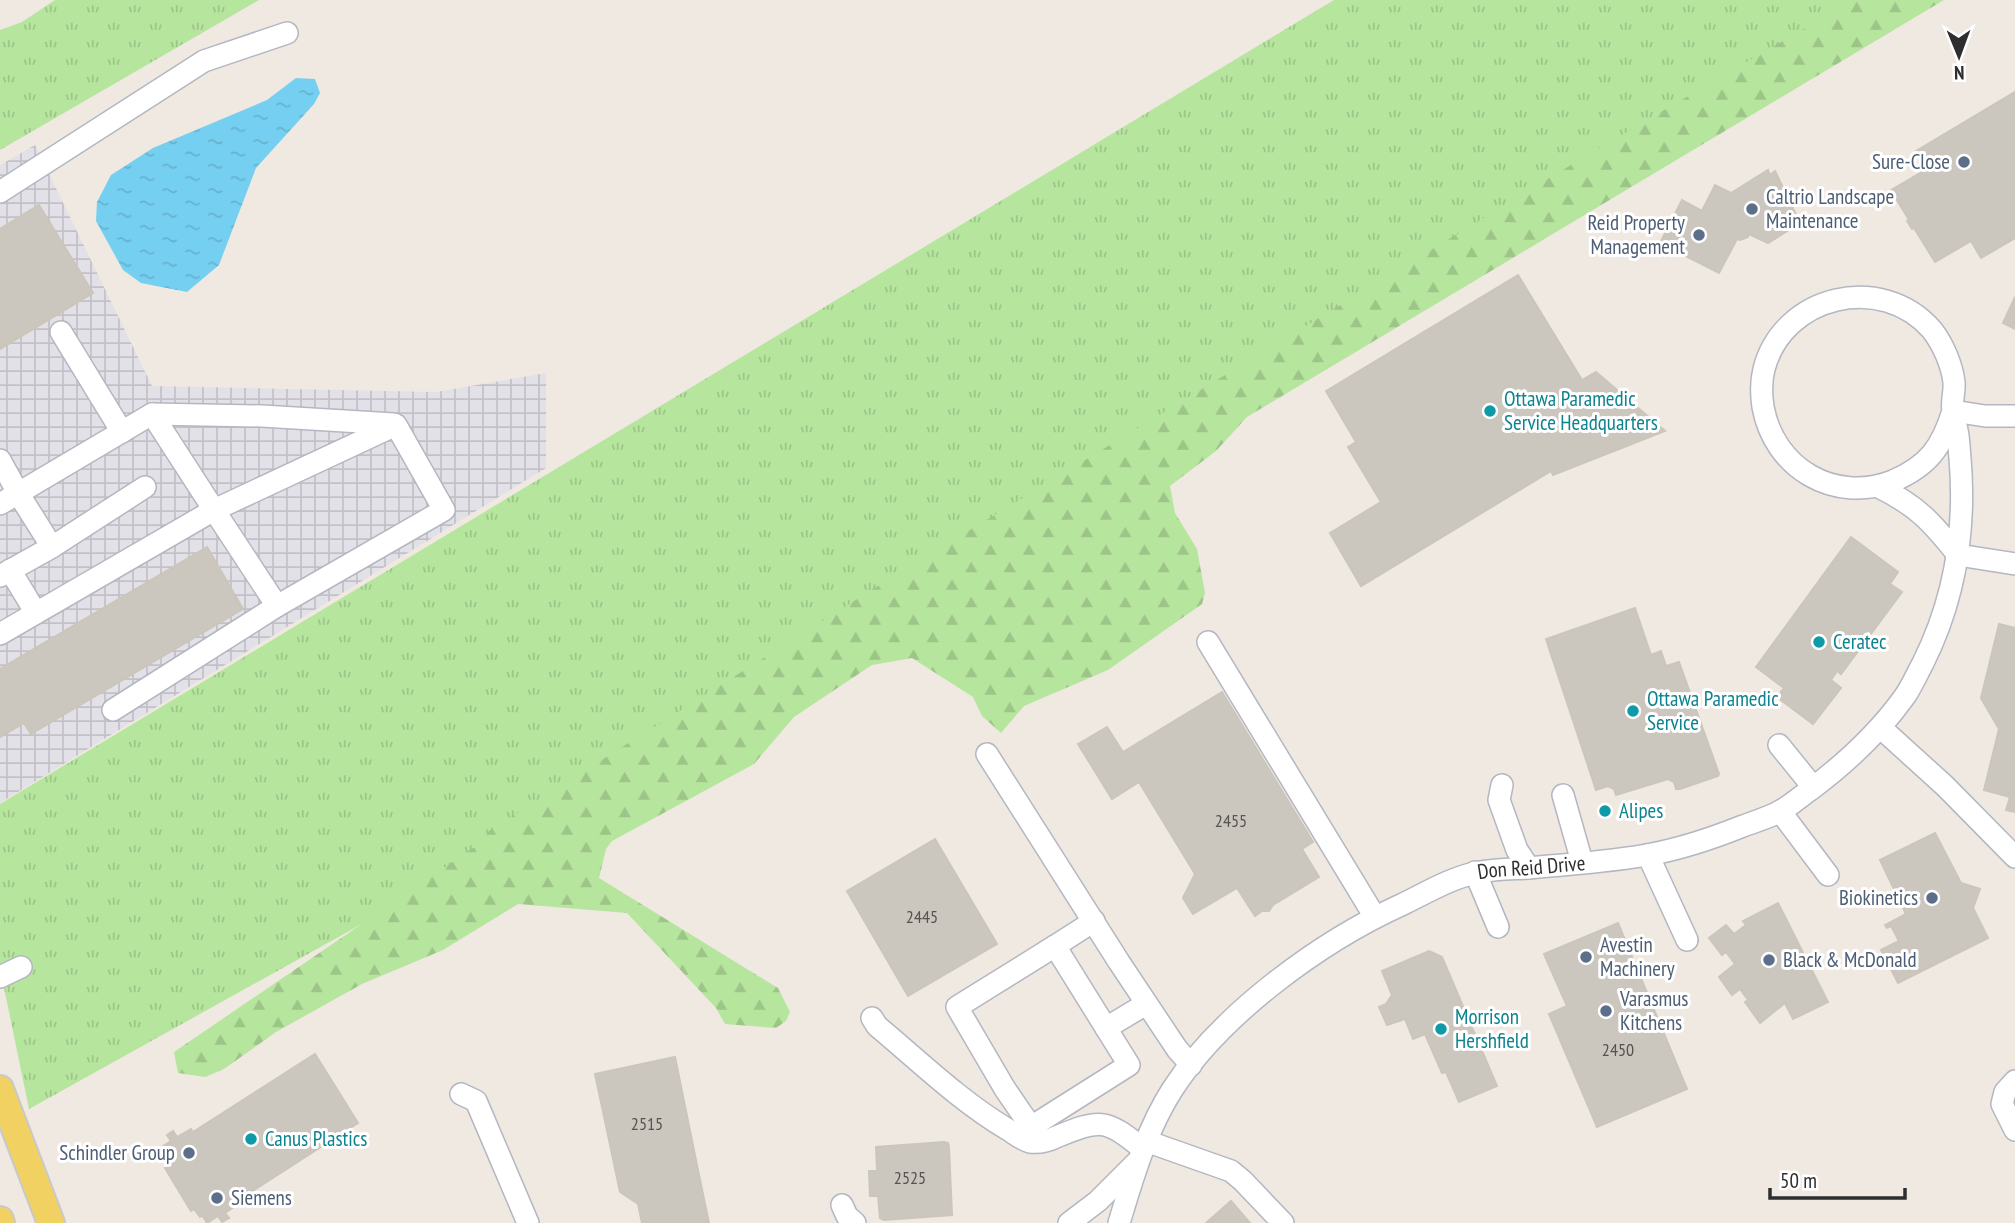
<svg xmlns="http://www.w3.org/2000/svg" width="2015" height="1223" font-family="'PT Sans Narrow',sans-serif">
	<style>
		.industrial { fill: url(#industrial-grid) }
		.grass { fill: url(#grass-tufts) }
		.forest { fill: url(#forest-firs) }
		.water { fill: url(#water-ripples) }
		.building { fill: #cbc7bf; stroke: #cbc5ba; stroke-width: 2 }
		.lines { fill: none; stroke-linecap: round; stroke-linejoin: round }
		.minor-casing { stroke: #b4b7c1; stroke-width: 24 }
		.major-casing { stroke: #c9c9c9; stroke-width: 30 }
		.minor { stroke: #fff; stroke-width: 21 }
		.major { stroke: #f2d163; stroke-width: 26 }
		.service-dot { fill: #5c6f8a; stroke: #fff; stroke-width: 2.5 }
		.culture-dot { fill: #0f9aa8; stroke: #fff; stroke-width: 2.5 }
		.labels { text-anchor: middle; stroke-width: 6; stroke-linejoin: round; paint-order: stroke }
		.number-label { font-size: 18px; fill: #555452 }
		.service-label { font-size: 21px; fill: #4e5e75; stroke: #fff; text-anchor: start }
		.culture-label { font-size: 21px; fill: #0d838f; stroke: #fff; text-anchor: start }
		.street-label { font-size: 21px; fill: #2e2e2e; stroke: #fff }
	</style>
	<defs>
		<pattern id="industrial-grid" width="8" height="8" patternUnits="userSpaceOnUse" patternTransform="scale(1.75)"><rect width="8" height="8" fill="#e3e1e8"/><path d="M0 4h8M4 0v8" fill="none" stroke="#c3c1c7"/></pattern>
		<pattern id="grass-tufts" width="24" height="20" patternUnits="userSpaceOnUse" patternTransform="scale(1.75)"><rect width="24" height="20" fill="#b6e59e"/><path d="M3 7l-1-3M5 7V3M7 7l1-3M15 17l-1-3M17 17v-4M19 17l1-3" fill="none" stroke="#9dc588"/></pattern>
		<pattern id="forest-firs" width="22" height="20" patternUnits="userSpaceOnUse" patternTransform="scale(1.75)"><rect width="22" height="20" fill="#b6e59e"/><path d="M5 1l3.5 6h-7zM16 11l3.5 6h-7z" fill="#9dc588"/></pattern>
		<pattern id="water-ripples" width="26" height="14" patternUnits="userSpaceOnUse" patternTransform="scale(1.75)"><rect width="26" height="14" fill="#75cff0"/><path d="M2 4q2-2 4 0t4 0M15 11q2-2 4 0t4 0" fill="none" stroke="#66b2ce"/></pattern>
	</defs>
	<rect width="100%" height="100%" fill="#efe9e1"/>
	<!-- industrial -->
	<polygon class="industrial" points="35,145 152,386 436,392 546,373 546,468 0,803 0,165"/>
	<!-- grass -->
	<g class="grass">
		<polygon points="55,0 259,0 0,150 0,30 22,22"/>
		<polygon points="1334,0 1928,0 869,642 29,1109 0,968 0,804"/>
	</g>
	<!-- forest -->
	<polygon class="forest" points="1853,0 1944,0 1247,417 1216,451 1170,486 1175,513 1197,549 1205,593 1202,604 1108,670 1024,706 1001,733 982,716 973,697 912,658 872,665 794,717 754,764 612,841 606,849 599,878 778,988 790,1012 786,1021 776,1028 725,1024 716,1008 627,913 518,904 443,950 362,984 276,1032 224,1069 205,1077 178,1073 174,1052 479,844 489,831 881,584 1589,154"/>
	<!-- water -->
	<polygon class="water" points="296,78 315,79 320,93 314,104 256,168 219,265 187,292 141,283 123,270 96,221 97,202 111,175 153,148 267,100"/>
	<!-- building -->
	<g class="building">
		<polygon points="2015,92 2015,238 1981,258 1971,241 1935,262 1914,228 1912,229 1907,221 1909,220 1891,190 1927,169 1916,151"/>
		<polygon points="1768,170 1770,175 1775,171 1800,223 1768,243 1749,234 1748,237 1740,240 1737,239 1719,273 1660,243 1682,200 1702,211 1715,185 1731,193"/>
		<polygon points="39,205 93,293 0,349 0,229"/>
		<polygon points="1518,275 1582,380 1596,372 1665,431 1553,475 1551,471 1361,586 1330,533 1381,502 1348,447 1356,442 1326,391"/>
		<polygon points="2015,297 2015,329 2003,323"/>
		<polygon points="1851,537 1898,572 1890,584 1902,592 1841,674 1837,671 1831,680 1841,688 1813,724 1777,697 1784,688 1756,667"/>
		<polygon points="207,547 243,609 31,734 24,723 0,737 0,669"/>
		<polygon points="1635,608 1651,655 1661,651 1666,666 1679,662 1719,774 1718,776 1680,789 1676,789 1674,782 1668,779 1616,795 1614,789 1608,786 1596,790 1546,639"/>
		<polygon points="1999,624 2015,628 2015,812 2006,810 2010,797 1984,790 1999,729 1981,698"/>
		<polygon points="1222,692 1313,842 1302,849 1319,877 1273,905 1269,911 1262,911 1255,916 1237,888 1193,914 1183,898 1195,874 1139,782 1112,799 1078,744 1107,727 1123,752"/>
		<polygon points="1935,833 1961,883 1980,889 1973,908 1988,938 1898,983 1881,950 1899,941 1891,926 1887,928 1885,925 1906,914 1880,860"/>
		<polygon points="935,839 997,944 908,996 847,891"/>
		<polygon points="1778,903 1828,1002 1793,1019 1785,1003 1760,1023 1745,1002 1748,1000 1740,989 1732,995 1719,977 1735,964 1726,952 1722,955 1709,938 1726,925 1734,934 1746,925 1743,921"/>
		<polygon points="1618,923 1687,1089 1597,1127 1549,1014 1567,1006 1544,954"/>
		<polygon points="1429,951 1442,957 1497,1086 1459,1102 1446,1072 1442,1073 1425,1034 1413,1039 1405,1019 1387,1025 1379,1007 1386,1004 1392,995 1382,971"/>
		<polygon points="315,1054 358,1123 237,1201 238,1204 225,1213 229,1218 222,1222 218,1216 207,1223 202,1215 200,1217 194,1209 191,1211 165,1168 168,1166 163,1158 165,1157 160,1148 171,1141 167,1135 173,1131 177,1137 191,1129 193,1132"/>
		<polygon points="675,1057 699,1175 709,1223 642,1223 638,1204 620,1192 595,1074"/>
		<polygon points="944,1142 948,1143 949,1147 952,1215 884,1220 880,1218 878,1196 870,1196 869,1171 877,1171 876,1147"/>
		<polygon points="1231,1201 1250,1223 1206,1223"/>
	</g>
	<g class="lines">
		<defs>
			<g id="minor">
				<polyline points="0,192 204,61 287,33"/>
				<polyline points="61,332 122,432"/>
				<polyline points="1953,411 1985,416 2015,416"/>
				<polygon points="396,425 444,510 277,606 214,510"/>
				<polyline points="0,460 18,493 52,547 0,576"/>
				<path d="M 1879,487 C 1917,506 1931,521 1958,555"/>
				<polyline points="0,504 152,414 262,416 394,424"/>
				<polyline points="52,547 145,487"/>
				<polyline points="1958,555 2015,564"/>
				<polyline points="10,570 36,613"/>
				<polyline points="0,634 214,510 152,414"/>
				<polyline points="1208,642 1375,917"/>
				<polyline points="113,710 277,606"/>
				<polyline points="1881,728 1945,786 2015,857"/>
				<polyline points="1779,745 1813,787"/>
				<polyline points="987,754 1119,962 1177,1049 1191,1065"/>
				<polyline points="1502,785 1499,800 1517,850 1529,868"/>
				<polyline points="1563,795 1582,862"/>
				<polyline points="1780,811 1828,875"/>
				<polyline points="1648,855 1687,940"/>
				<polyline points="1475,872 1498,927"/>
				<polygon points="1055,946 1129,1065 1031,1127 1005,1089 957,1007"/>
				<polyline points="1055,946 1094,921"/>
				<polyline points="0,977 21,967"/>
				<path d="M 872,1018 L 877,1026 C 919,1061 960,1101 1007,1129 C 1014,1133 1022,1140 1030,1142 C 1039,1143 1048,1141 1056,1137 C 1100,1119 1105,1118 1143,1149"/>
				<polyline points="1106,1028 1146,1004"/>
				<polyline points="2015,1081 2005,1092 2002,1104 2015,1130"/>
				<polyline points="461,1094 476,1101 528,1223"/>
				<polyline points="1146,1141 1231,1171 1243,1181 1283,1223"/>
				<polyline points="842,1205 847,1216 855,1223"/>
				<polyline points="1069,1223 1098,1201 1136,1163"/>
				<path id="s1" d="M 1119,1223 C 1133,1177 1146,1131 1172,1090 C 1221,1014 1320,942 1401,905 C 1424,894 1454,876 1480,872 C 1496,869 1512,869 1528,868 C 1569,864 1611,862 1652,854 C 1684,848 1713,838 1743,826 C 1754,822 1767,818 1779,812 C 1790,806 1800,797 1810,790 C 1846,763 1878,734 1905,696 C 1912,686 1917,674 1923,663 C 1955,599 1966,529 1960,458 C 1959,449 1959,439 1957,430 C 1956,423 1953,418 1953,411 C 1951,402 1955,392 1954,382 C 1952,365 1943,344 1932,330 C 1882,272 1783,295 1764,369 C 1761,381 1761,394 1763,407 C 1774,468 1834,504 1893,481 C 1907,475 1922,466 1932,454 C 1942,442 1948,427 1953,411"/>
			</g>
			<g id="major">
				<polyline points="0,1089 51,1223"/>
				<polyline points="0,1220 1,1223"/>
			</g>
		</defs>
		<!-- minor casing -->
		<use href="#minor" class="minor-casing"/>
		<!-- major casing -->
		<use href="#major" class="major-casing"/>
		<!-- minor -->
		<use href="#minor" class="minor"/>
		<!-- major -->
		<use href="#major" class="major"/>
	</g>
	<!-- markers -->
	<g class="service-dot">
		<circle cx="1964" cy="162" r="7"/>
		<circle cx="1752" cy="209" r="7"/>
		<circle cx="1699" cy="235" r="7"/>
		<circle cx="1932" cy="898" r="7"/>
		<circle cx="1586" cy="957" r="7"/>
		<circle cx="1769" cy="960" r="7"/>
		<circle cx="1606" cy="1011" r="7"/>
		<circle cx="189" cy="1153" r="7"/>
		<circle cx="217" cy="1198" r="7"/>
	</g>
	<g class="culture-dot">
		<circle cx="1490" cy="411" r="7"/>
		<circle cx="1819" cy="642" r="7"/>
		<circle cx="1633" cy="711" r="7"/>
		<circle cx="1605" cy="811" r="7"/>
		<circle cx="1441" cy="1029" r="7"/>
		<circle cx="251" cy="1139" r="7"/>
	</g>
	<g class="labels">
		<!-- number labels -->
		<g class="number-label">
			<text x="1231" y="827">2455</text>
			<text x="922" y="923">2445</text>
			<text x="1618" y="1056">2450</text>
			<text x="647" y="1130">2515</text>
			<text x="910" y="1184">2525</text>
		</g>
		<!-- service labels -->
		<g class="service-label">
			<text x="1950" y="169" text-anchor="end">Sure-Close</text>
			<text x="1766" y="204">Caltrio Landscape<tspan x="1766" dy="24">Maintenance</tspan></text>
			<text x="1685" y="230" text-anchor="end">Reid Property<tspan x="1685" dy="24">Management</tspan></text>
			<text x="1918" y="905" text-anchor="end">Biokinetics</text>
			<text x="1600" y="952">Avestin<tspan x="1600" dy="24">Machinery</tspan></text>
			<text x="1783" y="967">Black &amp; McDonald</text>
			<text x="1620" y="1006">Varasmus<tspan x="1620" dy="24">Kitchens</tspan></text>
			<text x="175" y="1160" text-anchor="end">Schindler Group</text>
			<text x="231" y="1205">Siemens</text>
		</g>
		<!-- culture labels -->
		<g class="culture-label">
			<text x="1504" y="406">Ottawa Paramedic<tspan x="1504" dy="24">Service Headquarters</tspan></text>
			<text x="1833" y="649">Ceratec</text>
			<text x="1647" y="706">Ottawa Paramedic<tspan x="1647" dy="24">Service</tspan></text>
			<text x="1619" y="818">Alipes</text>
			<text x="1455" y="1024">Morrison<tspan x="1455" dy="24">Hershfield</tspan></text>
			<text x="265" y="1146">Canus Plastics</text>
		</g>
		<!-- street labels -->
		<g class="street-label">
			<text dy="7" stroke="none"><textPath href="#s1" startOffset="579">Don Reid Drive</textPath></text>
		</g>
	</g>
	<!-- north arrow -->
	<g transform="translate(1959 56) rotate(179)" stroke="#ffffff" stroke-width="5" paint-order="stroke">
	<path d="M0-5L12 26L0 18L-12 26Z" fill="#2e2e2e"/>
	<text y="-10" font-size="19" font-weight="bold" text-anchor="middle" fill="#2e2e2e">N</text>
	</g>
	<!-- scale -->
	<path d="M1770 1188v10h135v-10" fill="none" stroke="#2e2e2e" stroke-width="3.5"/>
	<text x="1780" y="1188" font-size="21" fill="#2e2e2e" stroke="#ffffff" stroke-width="5" paint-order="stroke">50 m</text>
</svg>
